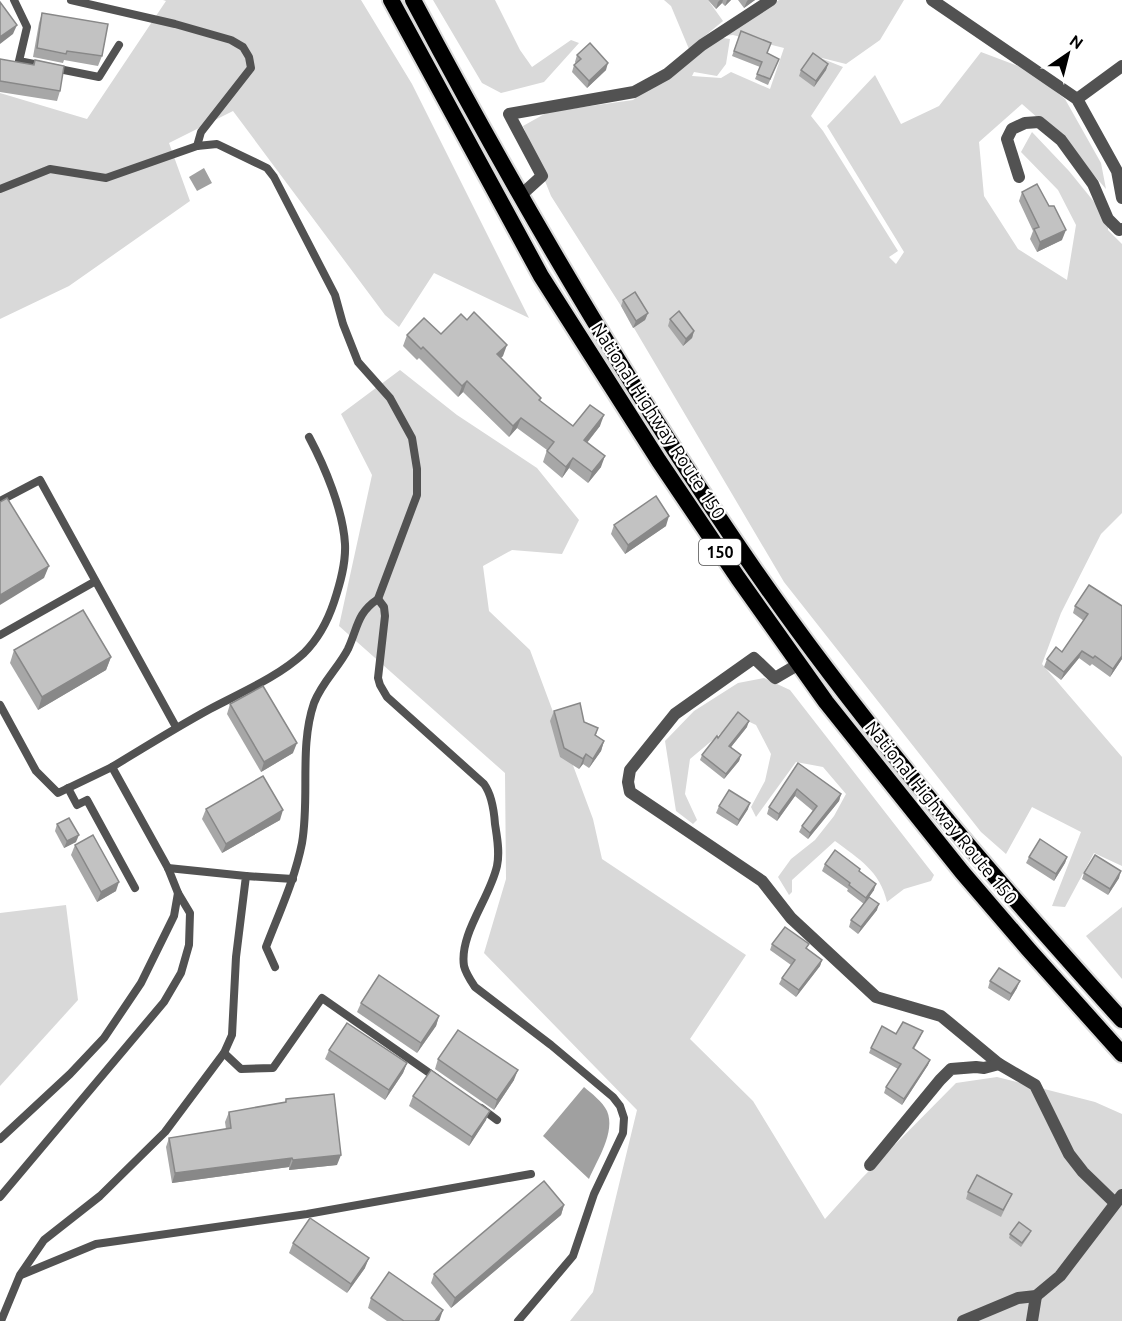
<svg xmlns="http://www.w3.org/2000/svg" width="1122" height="1321" font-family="Ubuntu,sans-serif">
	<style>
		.green { fill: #d9d9d9 }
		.water { fill: #a0a0a0 }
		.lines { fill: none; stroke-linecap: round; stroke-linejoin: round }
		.trunk-casing { stroke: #dbdbdb; stroke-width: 20 }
		.service { stroke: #525252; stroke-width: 8 }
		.minor { stroke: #525252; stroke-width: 12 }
		.trunk { stroke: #000; stroke-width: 16 }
		.wall { fill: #a7a7a7 }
		.shaded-wall { fill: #888 }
		.building { fill: #c2c2c2; stroke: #888; stroke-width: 1.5 }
		.labels { text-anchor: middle; stroke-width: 4.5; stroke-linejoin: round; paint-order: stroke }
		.shield { fill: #fff; stroke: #4c4c4c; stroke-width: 1.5 }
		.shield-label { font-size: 16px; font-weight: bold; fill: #000 }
		.street-label { font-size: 18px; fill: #000; stroke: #fff }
	</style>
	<rect width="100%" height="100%" fill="#fff"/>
	<!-- green -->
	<g class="green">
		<polygon points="163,0 361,0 412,84 529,318 434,273 399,327 385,315 233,111 169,143 190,201 69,286 0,319 0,93 87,119 166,1"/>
		<polygon points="433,0 495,0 520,50 532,67 571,40 579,43 544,82 501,93 482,83"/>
		<polygon points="664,0 708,0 723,21 689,49 671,6"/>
		<polygon points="779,0 904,0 880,40 846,64 818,57 843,67 811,116 823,131 898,251 889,257 896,264 904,252 827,126 875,75 901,124 939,106 981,52 1029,70 1065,99 1101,163 1106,189 1064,141 1022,104 979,142 984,196 1018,249 1067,280 1076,225 1058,190 1021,152 1032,132 1069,171 1108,219 1108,230 1122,244 1122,513 1101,534 1061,613 1042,664 1122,757 1122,866 1094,853 1065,907 1052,906 1081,832 1032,807 1006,854 981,832 784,582 621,306 551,196 523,126 548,112 633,100 716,37 730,39 726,64 717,76 694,72 692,76 721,78 731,72 770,89 784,48 733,35 723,36"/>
		<polygon points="400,370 457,415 537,468 579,520 562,554 512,550 483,566 489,611 530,650 593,819 602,859 746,955 690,1039 753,1101 825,1219 862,1178 956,1083 997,1077 1095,1102 1122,1114 1122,1321 570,1321 593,1292 637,1110 484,953 506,879 505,773 339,626 372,475 341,414"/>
		<path d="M 764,678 L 790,690 L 934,875 L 931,881 L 904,889 L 887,902 C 880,871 859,859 835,841 L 792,880 L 792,892 L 789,895 L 778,877 L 791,859 L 815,840 L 834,816 L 846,794 L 823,767 L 796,762 L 756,817 L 751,807 L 765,781 L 771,754 L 756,725 L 735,715 L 721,733 L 690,759 L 685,794 L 697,820 L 693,824 L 676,811 L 665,741 L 694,711 L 738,683 Z"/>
		<polygon points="66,905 78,1000 0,1086 0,913"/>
		<polygon points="1122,907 1122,979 1086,936"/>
	</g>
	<!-- water -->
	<g class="water">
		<polygon points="204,168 212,183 197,191 189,177"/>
		<path d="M 584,1087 C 591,1093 603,1102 607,1111 C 616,1132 597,1160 589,1179 L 543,1136 Z"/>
	</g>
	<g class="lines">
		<defs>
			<g id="trunk">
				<polyline points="391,0 541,276 659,461 738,578 826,702 962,872 1029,950 1122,1054"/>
				<path d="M 413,0 C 517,196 628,387 754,569 C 865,729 992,876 1122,1020"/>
			</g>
		</defs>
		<!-- trunk casing -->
		<use href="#trunk" class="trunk-casing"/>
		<!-- service -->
		<g class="service">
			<polyline points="14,0 27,27 19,61 99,77 119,45"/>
			<polyline points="71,0 175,24 231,40 243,47 249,57 251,68 201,132 197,146"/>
			<path d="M 0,189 L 50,169 L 106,178 L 197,146 L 217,144 L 267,168 L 274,177 L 335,295 L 343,324 L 358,362 L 390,398 L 412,438 L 417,469 L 417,495 L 378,599 C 357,613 358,627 348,649 C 339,667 322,682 314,703 C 299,747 310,797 302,843 C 295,879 279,913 266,947 L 275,967"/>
			<polyline points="0,501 40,480 176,727"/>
			<path d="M 378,599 L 384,607 L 385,616 L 378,678 L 380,685 L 387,697 L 484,784 C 492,795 494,810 495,824 C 497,837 500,852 497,866 C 490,898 459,934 464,966 C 466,974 471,981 475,987 L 551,1045 L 613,1097 L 620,1106 L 624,1118 L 623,1133 L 594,1194 L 573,1256 L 518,1321"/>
			<polyline points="0,635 94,582"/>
			<polyline points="0,705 36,771 58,793 112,767 168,868 178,893 174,916 141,983 104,1038 70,1074 0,1139"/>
			<path d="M 112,767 C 145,747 177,727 210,709 C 242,692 278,677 304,653 C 318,639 328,620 334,602 C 340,584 346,564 345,544 C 343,510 325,467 309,437"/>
			<polyline points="68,788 77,805 87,800 135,888"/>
			<polyline points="246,876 293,879"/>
			<polyline points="224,1053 241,1069 273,1068 322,998 438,1079"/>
			<polyline points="481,1108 497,1120"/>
			<polyline points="0,1197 164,1002 181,973 189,945 190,913 178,893"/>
			<polyline points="21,1275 96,1244 307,1214 531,1174"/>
			<polyline points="1,1321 20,1275 44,1240 100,1196 165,1132 224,1053 232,1035 236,957 246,876 168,868"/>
		</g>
		<!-- minor -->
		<g class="minor">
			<polyline points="932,0 1077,99 1117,171 1122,198"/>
			<polyline points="1077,99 1122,66"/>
			<polyline points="1019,177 1007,139 1012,129 1025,123 1039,122 1061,140 1093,184 1108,219 1119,230 1122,229"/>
			<polyline points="520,196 542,176 509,114 634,92 667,74 702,45 771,0"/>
			<polyline points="799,664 775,678 754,658 675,714 630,770 628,782 630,792 762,881 791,918 876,997 941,1016 999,1064 1035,1085 1069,1154 1083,1172 1115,1203"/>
			<polyline points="870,1165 940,1080 951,1069 976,1067 984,1068 999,1064"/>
			<polyline points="963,1321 1018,1298 1036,1296 1060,1276 1122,1195"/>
			<polyline points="1032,1321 1036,1296"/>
		</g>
		<!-- trunk -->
		<use href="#trunk" class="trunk"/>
	</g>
	<!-- wall -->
	<g class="wall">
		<polygon points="708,0 731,0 725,6 722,3 716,9"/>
		<polygon points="738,0 755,0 744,8"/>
		<polygon points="42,13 102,56 98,66 64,60 63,63 33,57 39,23"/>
		<polygon points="741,31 767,53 779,59 768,85 755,79 760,67 732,56"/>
		<polygon points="577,55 606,70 587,88 572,72 574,65 576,64 575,62"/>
		<polygon points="0,59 33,65 35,60 60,91 57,101 0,92"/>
		<polygon points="828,64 826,70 814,87 799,76 801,70"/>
		<polygon points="1022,192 1062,240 1037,252 1030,239 1033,231 1019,201"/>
		<polygon points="623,300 648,313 645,320 633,328 621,306"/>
		<polygon points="670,319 694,331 692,338 683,346 668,326"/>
		<polygon points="441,334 503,356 500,358 541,398 540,401 573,426 600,426 587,443 601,467 588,483 569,468 562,478 543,462 547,450 517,428 509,437 463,392 458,397 419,358 417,360 403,346 407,335"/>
		<polygon points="614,525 666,526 625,554 611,534"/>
		<polygon points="1089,585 1122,659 1110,677 1092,664 1090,666 1079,658 1061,680 1044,667 1047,659 1062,652 1084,621 1073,613 1075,606"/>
		<polygon points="14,650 111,657 106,670 38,710 10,663"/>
		<polygon points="230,704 293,753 261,772 227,714"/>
		<polygon points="554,711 584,722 598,728 596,735 604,741 601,751 589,768 583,764 579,769 560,757 550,721"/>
		<polygon points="747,727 731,747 741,755 739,761 724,779 700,760 702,755 718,738"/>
		<polygon points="798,763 841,794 839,801 808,839 799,832 802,826 813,811 795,796 777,821 767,814 769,807"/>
		<polygon points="719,806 748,809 737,826 716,813"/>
		<polygon points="206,809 280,820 222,853 202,819"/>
		<polygon points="57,824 76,842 64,848 55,831"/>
		<polygon points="75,845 116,891 97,902 71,855"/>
		<polygon points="1029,857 1067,857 1065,863 1054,881 1026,863"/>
		<polygon points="825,864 860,869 860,872 874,890 867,900 877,910 858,934 849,927 851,920 864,904 847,891 848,889 822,871"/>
		<polygon points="1084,873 1119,878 1108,895 1082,879"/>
		<polygon points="772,944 807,949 822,960 820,966 796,997 779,984 782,978 791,965 770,950"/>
		<polygon points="990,981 1017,988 1009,1001 988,988"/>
		<polygon points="361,1003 439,1016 436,1026 417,1053 357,1012"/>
		<polygon points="896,1034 921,1036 914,1049 930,1060 928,1065 902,1105 884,1093 886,1087 898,1069 869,1053 871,1048"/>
		<polygon points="329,1050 407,1063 403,1073 385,1100 325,1059"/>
		<polygon points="438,1059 514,1080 494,1110 435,1069"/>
		<polygon points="413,1096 486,1120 469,1146 409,1106"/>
		<polygon points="286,1099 337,1165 289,1170 289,1167 172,1183 166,1147 169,1138 226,1129 225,1122 229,1112 285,1102"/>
		<polygon points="968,1192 1012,1194 1001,1217 966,1199"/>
		<polygon points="564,1205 561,1215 451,1308 431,1283 434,1274"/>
		<polygon points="1010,1234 1030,1234 1021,1247 1009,1238"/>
		<polygon points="293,1243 365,1268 347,1293 289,1253"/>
		<polygon points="371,1298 440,1319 439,1321 387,1321 368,1308"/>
	</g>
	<!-- shaded-wall -->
	<g class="shaded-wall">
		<polygon points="720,0 723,0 722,3 716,9 718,2"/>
		<polygon points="727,0 731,0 725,6"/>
		<polygon points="748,0 755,0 744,8 747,1"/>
		<polygon points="17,25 13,34 0,44 0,37"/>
		<polygon points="608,63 606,70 587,88 589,81"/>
		<polygon points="828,64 826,70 814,87 816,81"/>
		<polygon points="1066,230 1062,240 1037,252 1040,242"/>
		<polygon points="648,313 645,320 633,328 636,321"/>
		<polygon points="694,331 692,338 683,346 686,339"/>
		<polygon points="507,345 503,356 493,365 497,354"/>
		<polygon points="467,381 463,392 458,397 462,386"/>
		<polygon points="604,415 600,426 580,451 584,440"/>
		<polygon points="521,418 517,428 509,437 513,426"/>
		<polygon points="605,456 601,467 588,483 592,472"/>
		<polygon points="573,458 569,468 562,478 566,467"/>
		<polygon points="669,516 666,526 625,554 628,545"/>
		<polygon points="49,566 44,578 0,605 0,595"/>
		<polygon points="1082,651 1079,658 1061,680 1064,672"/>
		<polygon points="1122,656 1122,659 1110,677 1113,669"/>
		<polygon points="111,657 106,670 38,710 42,697"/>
		<polygon points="749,721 747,727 727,752 729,746"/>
		<polygon points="604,741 601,751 589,768 593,759"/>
		<polygon points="297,743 293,753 261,772 264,762"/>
		<polygon points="586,754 583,764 579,769 583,759"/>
		<polygon points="741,755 739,761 724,779 726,774"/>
		<polygon points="797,789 795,796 777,821 779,814"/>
		<polygon points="841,794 839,801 808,839 810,833"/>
		<polygon points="750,803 748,809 737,826 739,820"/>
		<polygon points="283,810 280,820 222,853 226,844"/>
		<polygon points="79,835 76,842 64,848 67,841"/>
		<polygon points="1067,857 1065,863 1054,881 1056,874"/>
		<polygon points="1121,871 1119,878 1108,895 1110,889"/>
		<polygon points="119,882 116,891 97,902 101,892"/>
		<polygon points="876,884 874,890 864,904 866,898"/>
		<polygon points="879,904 877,910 858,934 861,927"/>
		<polygon points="822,960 820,966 796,997 799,990"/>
		<polygon points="1020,981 1017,988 1009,1001 1011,994"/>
		<polygon points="439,1016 436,1026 417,1053 421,1043"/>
		<polygon points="930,1060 928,1065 902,1105 904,1099"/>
		<polygon points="407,1063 403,1073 385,1100 389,1090"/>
		<polygon points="518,1070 514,1080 494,1110 497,1100"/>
		<polygon points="490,1111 486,1120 469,1146 472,1137"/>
		<polygon points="341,1155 337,1165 289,1170 293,1160"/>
		<polygon points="292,1158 289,1167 172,1183 175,1173"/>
		<polygon points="564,1205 561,1215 451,1308 455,1298"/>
		<polygon points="369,1258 365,1268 347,1293 351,1284"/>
		<polygon points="443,1310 440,1319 439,1321 435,1321"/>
	</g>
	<!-- building -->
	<g class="building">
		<polygon points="0,2 17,25 0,37"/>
		<polygon points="42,13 108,24 102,56 67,51 66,54 37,48"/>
		<polygon points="741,31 771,43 767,53 779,59 770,79 757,74 762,62 734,51"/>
		<polygon points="590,43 608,63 589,81 574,65 581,59 577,55"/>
		<polygon points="813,53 828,64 816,81 801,70"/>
		<polygon points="0,59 34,65 35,60 64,66 60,91 0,81"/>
		<polygon points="1037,184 1049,206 1054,206 1066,230 1040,242 1034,229 1039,227 1022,192"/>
		<polygon points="635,292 648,313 636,321 623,300"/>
		<polygon points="679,311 694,331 686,339 670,319"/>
		<polygon points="474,312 507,345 497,354 541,398 539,400 573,426 590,405 604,415 584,440 605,456 592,472 573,458 566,467 547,451 554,442 521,418 513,426 467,381 462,386 423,347 421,349 407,335 424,318 441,334 461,314 467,320"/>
		<polygon points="656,496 669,516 628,545 614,525"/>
		<polygon points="7,498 49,566 0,595 0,502"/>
		<polygon points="1089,585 1122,606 1122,656 1113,669 1095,656 1093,658 1082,651 1064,672 1047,659 1056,647 1062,652 1088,614 1075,606"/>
		<polygon points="83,610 111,657 42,697 14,650"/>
		<polygon points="263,686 297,743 264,762 230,704"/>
		<polygon points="580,703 584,722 598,728 595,735 604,741 593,759 586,754 583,759 564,748 554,711"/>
		<polygon points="738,712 749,721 729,746 741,755 726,774 702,755 717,736 718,738"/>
		<polygon points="798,763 841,794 810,833 802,826 817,806 797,789 779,814 769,807"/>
		<polygon points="263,776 283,810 226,844 206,809"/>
		<polygon points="729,790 750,803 739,820 719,806"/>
		<polygon points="69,818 79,835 67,841 57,824"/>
		<polygon points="93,835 119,882 101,892 75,845"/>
		<polygon points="1040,839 1067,857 1056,874 1029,857"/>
		<polygon points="835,850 860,869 859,871 876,884 866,898 849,885 850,883 825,864"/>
		<polygon points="1095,855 1121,871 1110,889 1084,873"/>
		<polygon points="869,897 879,904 861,927 851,920"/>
		<polygon points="785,927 809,944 806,948 822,960 799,990 782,978 795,960 772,944"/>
		<polygon points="999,968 1020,981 1011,994 990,981"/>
		<polygon points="379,975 439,1016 421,1043 361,1003"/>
		<polygon points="903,1022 923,1031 913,1048 930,1060 904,1099 886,1087 901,1064 871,1048 882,1026 896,1034"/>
		<polygon points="347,1023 407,1063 389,1090 329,1050"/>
		<polygon points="458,1030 518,1070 497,1100 438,1059"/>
		<polygon points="431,1070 490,1111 472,1137 413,1096"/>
		<polygon points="334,1094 341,1155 293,1160 292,1158 175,1173 169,1138 231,1128 229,1112 286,1102 286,1099"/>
		<polygon points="977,1175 1012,1194 1003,1210 968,1192"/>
		<polygon points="544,1181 564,1205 455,1298 434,1274"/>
		<polygon points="310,1218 369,1258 351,1284 293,1243"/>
		<polygon points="1019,1222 1031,1231 1022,1243 1010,1234"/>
		<polygon points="389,1272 443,1310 435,1321 404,1321 371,1298"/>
	</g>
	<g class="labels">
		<!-- shield labels -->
		<rect class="shield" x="699" y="539" width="42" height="26" rx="4.5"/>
		<g class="shield-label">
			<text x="720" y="558">150</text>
		</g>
		<!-- street labels -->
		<g class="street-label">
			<text transform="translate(658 421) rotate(57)" y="6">National Highway Route 150</text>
			<text transform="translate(941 813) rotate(51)" y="6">National Highway Route 150</text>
		</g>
	</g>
	<!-- north arrow -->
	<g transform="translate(1068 54) rotate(35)" stroke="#ffffff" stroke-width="4.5" paint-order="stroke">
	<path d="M0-4.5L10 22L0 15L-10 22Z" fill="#000000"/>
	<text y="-9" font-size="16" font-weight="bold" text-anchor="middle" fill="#000000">N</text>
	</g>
</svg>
